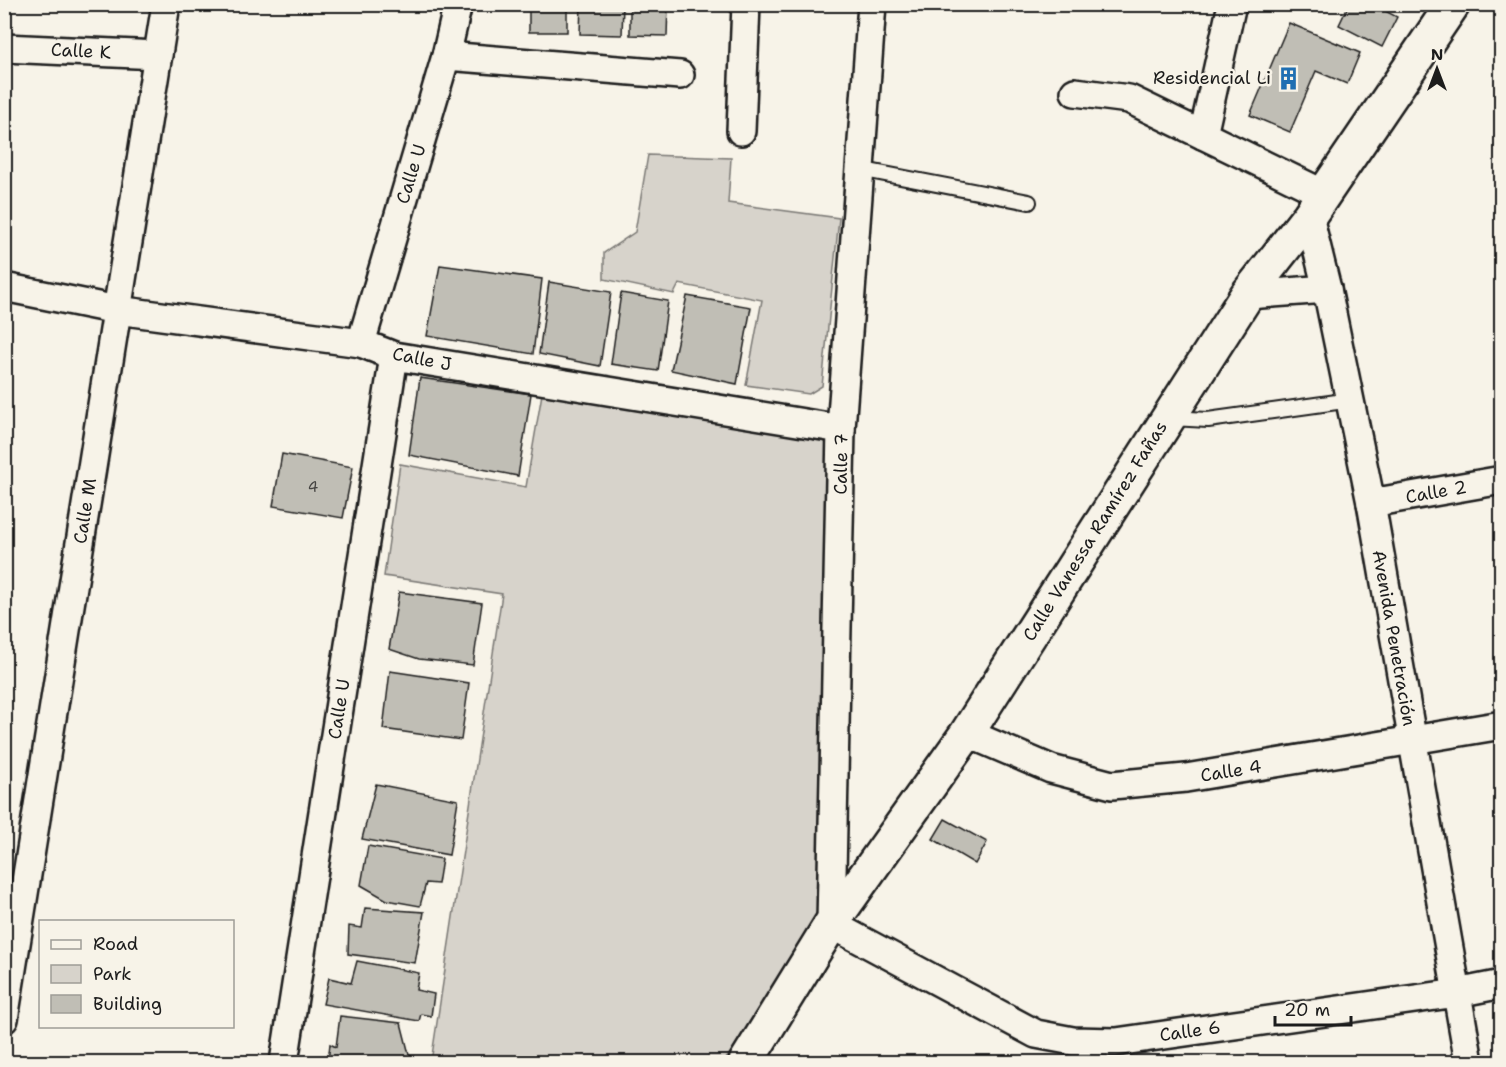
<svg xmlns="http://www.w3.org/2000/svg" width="1506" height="1067" font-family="'Shantell Sans',sans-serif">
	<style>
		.green { fill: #d7d3cb; stroke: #7a7874; stroke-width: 1.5 }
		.building { fill: #c0beb5; stroke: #1c1c1c; stroke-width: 1.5 }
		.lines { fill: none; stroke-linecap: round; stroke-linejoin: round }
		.service-casing { stroke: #1c1c1c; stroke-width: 18 }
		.minor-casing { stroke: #1c1c1c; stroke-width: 32 }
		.tertiary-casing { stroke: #1c1c1c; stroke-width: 38 }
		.service { stroke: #f7f3e8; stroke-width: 14 }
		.minor { stroke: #f7f3e8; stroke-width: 27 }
		.tertiary { stroke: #f7f3e8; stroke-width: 33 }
		.labels { text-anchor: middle; stroke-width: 5; stroke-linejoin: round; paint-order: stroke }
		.number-label { font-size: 15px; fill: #454442 }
		.street-label { font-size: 18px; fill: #1c1c1c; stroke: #f7f3e8 }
		.poi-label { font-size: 18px; fill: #1c1c1c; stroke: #f7f3e8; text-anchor: end }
	</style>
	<rect width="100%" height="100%" fill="#f7f3e8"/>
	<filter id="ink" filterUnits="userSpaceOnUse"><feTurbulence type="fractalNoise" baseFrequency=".0167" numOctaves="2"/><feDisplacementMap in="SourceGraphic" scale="12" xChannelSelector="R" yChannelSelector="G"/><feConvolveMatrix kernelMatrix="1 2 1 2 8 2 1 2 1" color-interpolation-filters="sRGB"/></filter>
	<g filter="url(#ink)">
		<!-- green -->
		<g class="green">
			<polygon points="648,155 731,158 728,203 839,218 822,386 809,394 746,385 762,300 679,284 674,294 604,279 604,253 635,232"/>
			<polygon points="543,388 831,439 818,922 724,1062 431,1062 502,594 384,576 400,464 526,487"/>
		</g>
		<!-- building -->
		<g class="building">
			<rect x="529" y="4" width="38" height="28"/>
			<polygon points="581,4 623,4 622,35 580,34"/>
			<polygon points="630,4 668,4 667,36 630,35"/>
			<polygon points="1349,4 1372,4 1397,17 1382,47 1339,25"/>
			<polygon points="1289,23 1360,53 1347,84 1316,71 1290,132 1250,115"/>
			<polygon points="440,265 542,279 533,354 427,336"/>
			<polygon points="549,282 611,292 600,366 539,354"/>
			<polygon points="621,293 668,301 658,371 611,364"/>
			<polygon points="687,296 751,307 737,384 671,370"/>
			<polygon points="420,378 531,394 518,476 409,455"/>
			<polygon points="282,454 353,467 343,518 273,506"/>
			<polygon points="399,592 482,603 473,665 419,659 389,649"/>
			<polygon points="390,671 469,683 461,740 383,729"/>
			<polygon points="376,784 458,800 449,855 362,839"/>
			<polygon points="945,819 987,842 975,864 933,839"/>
			<polygon points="368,846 442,859 438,884 426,883 420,906 387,900 361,885"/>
			<polygon points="365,908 424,912 415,963 348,954 349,926 362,928"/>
			<polygon points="357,961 419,973 416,990 434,994 431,1016 421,1014 419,1021 323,1004 329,978 351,983"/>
			<polygon points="340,1016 401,1023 411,1062 328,1062 330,1044 336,1047"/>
		</g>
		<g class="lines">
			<defs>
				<g id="service">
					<polyline points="859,169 1029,202"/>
					<polyline points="1171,418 1208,420 1351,400"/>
				</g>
				<g id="minor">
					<polyline points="872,4 841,429 831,924 1036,1034 1073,1041 1116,1042 1457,993 1502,984"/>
					<polyline points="1232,4 1203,135 1324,194"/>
					<polyline points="4,48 158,55"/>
					<polyline points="446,56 680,75"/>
					<polyline points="1075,92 1129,99 1203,135"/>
					<polyline points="741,131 746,4"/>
					<polyline points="1309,216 1327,289 1371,503 1469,1062"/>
					<polyline points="4,287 117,310 361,343 394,356 841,429"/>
					<polyline points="1247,295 1327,289"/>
					<polyline points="361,343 446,56 458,4"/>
					<polyline points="1371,503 1502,480"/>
					<polyline points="967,733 1051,769 1112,785 1186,778 1502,725"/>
					<polyline points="4,1019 166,4"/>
					<polyline points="284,1062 394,356"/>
				</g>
				<polyline id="tertiary" points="746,1062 831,924 967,733 1247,295 1309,216 1453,4"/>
			</defs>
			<!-- service casing -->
			<use href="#service" class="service-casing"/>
			<!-- minor casing -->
			<use href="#minor" class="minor-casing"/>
			<!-- tertiary casing -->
			<use href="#tertiary" class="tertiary-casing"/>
			<!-- service -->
			<use href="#service" class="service"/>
			<!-- minor -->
			<use href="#minor" class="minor"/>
			<!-- tertiary -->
			<use href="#tertiary" class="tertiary"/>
		</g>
	</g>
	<!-- icons -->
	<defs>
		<symbol id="building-bare" viewBox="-9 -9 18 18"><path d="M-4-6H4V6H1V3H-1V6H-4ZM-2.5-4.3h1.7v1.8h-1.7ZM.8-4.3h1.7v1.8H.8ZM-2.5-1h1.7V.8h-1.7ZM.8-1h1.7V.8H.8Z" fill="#1f6fb2" stroke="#f7f3e8" stroke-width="2.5" paint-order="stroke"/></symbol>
	</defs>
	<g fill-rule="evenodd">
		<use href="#building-bare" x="1272" y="62" width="33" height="33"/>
	</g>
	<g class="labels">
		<!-- number labels -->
		<g class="number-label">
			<text x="313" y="492">4</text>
		</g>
		<!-- street labels -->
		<g class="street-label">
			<text transform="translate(81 51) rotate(3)" y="6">Calle K</text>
			<text transform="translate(411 174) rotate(-73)" y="6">Calle U</text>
			<text transform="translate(422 359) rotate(11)" y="6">Calle J</text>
			<text transform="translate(841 464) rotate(-89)" y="6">Calle 7</text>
			<text transform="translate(1436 492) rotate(-10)" y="6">Calle 2</text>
			<text transform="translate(85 511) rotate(-81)" y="6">Calle M</text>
			<text transform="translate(1095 531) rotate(-58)" y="6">Calle Vanessa Ramírez Fañas</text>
			<text transform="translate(1394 638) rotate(80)" y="6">Avenida Penetración</text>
			<text transform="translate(339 709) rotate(-81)" y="6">Calle U</text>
			<text transform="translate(1231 771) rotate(-9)" y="6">Calle 4</text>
			<text transform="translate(1190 1031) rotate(-8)" y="6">Calle 6</text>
		</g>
		<!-- poi labels -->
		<g class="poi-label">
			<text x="1271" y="84">Residencial Li</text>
		</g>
	</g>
	<!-- margin -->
	<rect width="1506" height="1067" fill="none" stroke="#f7f3e8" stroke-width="24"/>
	<rect x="12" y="12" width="1482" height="1043" fill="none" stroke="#1c1c1c" stroke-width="2" filter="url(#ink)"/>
	<!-- legend -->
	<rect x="39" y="920" width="195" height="108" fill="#f7f3e8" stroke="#9f9d96" stroke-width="1.5"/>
	<rect x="51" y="940" width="30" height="9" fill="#f7f3e8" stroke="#9f9d96" stroke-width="1.5"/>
	<text x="93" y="950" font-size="18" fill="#1c1c1c">Road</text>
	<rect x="51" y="965" width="30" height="18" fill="#d7d3cb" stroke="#9f9d96" stroke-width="1.5"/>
	<text x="93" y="980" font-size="18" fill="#1c1c1c">Park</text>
	<rect x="51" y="995" width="30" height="18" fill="#c0beb5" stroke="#9f9d96" stroke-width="1.5"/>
	<text x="93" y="1010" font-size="18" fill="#1c1c1c">Building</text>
	<!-- north arrow -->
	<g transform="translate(1437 69)" stroke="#f7f3e8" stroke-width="4.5" paint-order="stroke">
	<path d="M0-4.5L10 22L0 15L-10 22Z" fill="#1c1c1c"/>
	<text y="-9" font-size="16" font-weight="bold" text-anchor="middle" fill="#1c1c1c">N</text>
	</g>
	<!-- scale -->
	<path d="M1275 1016v9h76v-9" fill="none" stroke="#1c1c1c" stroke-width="3"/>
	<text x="1284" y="1016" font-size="18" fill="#1c1c1c" stroke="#f7f3e8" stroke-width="4.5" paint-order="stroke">20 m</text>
</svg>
